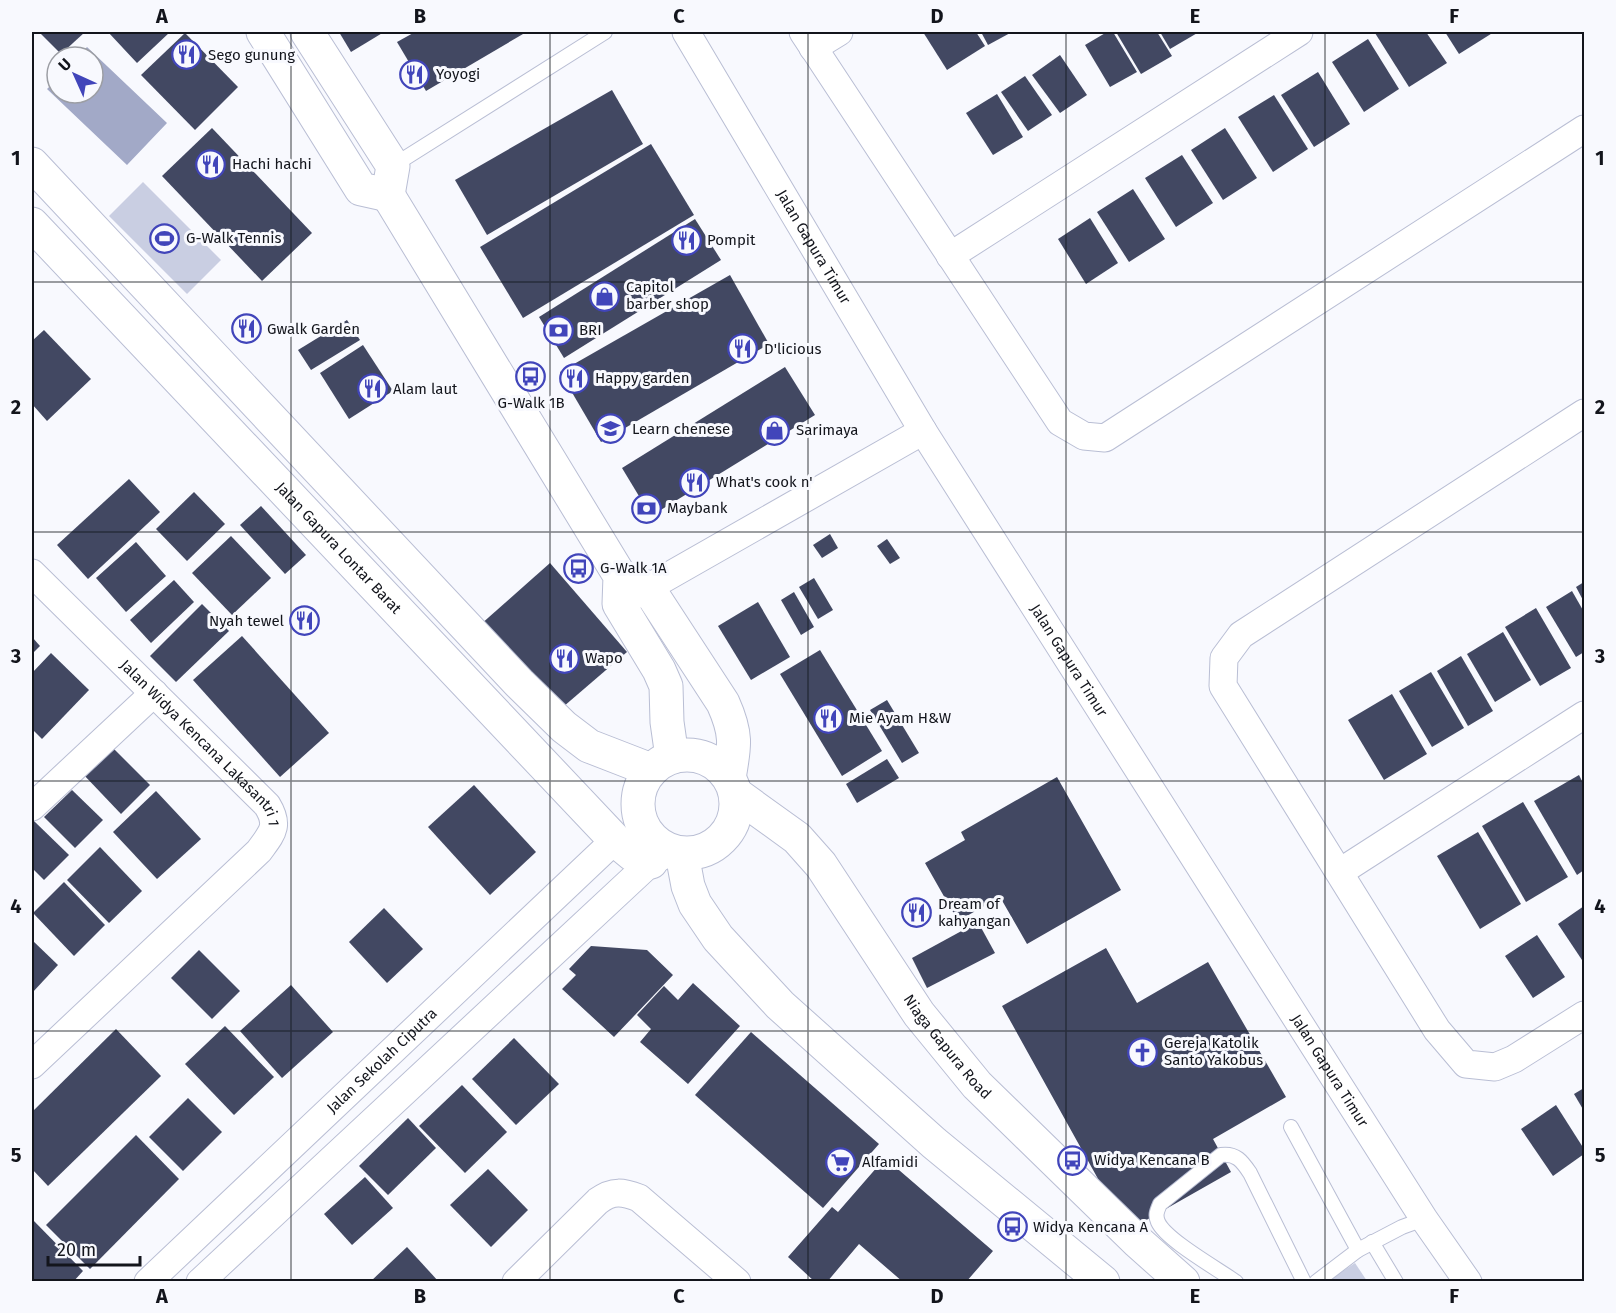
<svg xmlns="http://www.w3.org/2000/svg" width="1616" height="1313" font-family="'Fira Sans',sans-serif">
	<style>
		.green { fill: #c9cee2 }
		.water { fill: #a2a9c7 }
		.building { fill: #424862 }
		.lines { fill: none; stroke-linecap: round; stroke-linejoin: round }
		.service-casing { stroke: #b9bed4; stroke-width: 16 }
		.minor-casing { stroke: #b9bed4; stroke-width: 29 }
		.tertiary-casing { stroke: #b9bed4; stroke-width: 35 }
		.service { stroke: #fff; stroke-width: 14 }
		.minor { stroke: #fff; stroke-width: 27 }
		.tertiary { stroke: #fff; stroke-width: 33 }
		.grid { fill: none; stroke: #13151c; stroke-width: 1.5; stroke-opacity: 0.55 }
		.labels { text-anchor: middle; stroke-width: 6; stroke-linejoin: round; paint-order: stroke }
		.poi-label { font-size: 15px; fill: #13151c; stroke: #f8f9fe; text-anchor: start }
		.street-label { font-size: 15px; fill: #13151c; stroke: #f8f9fe }
		.neatline { fill: none; stroke: #13151c; stroke-width: 2 }
		.grid-label { font-size: 20px; text-anchor: middle; font-weight: bold; fill: #13151c }
	</style>
	<rect width="100%" height="100%" fill="#f8f9fe"/>
	<!-- green -->
	<g class="green">
		<polygon points="143,182 221,260 187,294 109,216"/>
		<polygon points="1355,1263 1367,1281 1328,1281"/>
	</g>
	<!-- water -->
	<polygon class="water" points="87,47 167,123 127,165 47,89 57,79 57,93 93,93 93,57 78,57"/>
	<!-- building -->
	<g class="building">
		<polygon points="39,32 85,32 61,54"/>
		<polygon points="108,32 170,32 137,63"/>
		<polygon points="339,32 384,32 351,52"/>
		<polygon points="415,32 521,32 523,34 426,91 397,42"/>
		<polygon points="923,32 976,32 985,46 947,70"/>
		<polygon points="981,32 1012,32 988,45"/>
		<polygon points="1107,32 1113,32 1137,72 1110,87 1085,45"/>
		<polygon points="1116,32 1157,32 1172,56 1141,74"/>
		<polygon points="1160,32 1199,32 1170,49"/>
		<polygon points="1377,32 1426,32 1447,63 1409,87 1375,33"/>
		<polygon points="1445,32 1494,32 1459,54"/>
		<polygon points="185,33 238,87 195,130 141,75"/>
		<polygon points="1368,39 1399,89 1364,112 1332,62"/>
		<polygon points="1060,55 1087,95 1060,113 1032,75"/>
		<polygon points="1318,72 1350,124 1314,147 1281,95"/>
		<polygon points="1025,76 1052,115 1028,131 1001,92"/>
		<polygon points="612,90 643,144 487,235 455,180"/>
		<polygon points="997,94 1023,137 993,155 966,113"/>
		<polygon points="1274,95 1308,149 1273,172 1238,117"/>
		<polygon points="212,128 312,233 262,281 162,176"/>
		<polygon points="1225,128 1257,178 1223,200 1191,150"/>
		<polygon points="651,144 694,215 523,318 480,247"/>
		<polygon points="1182,155 1213,203 1176,227 1145,178"/>
		<polygon points="1133,189 1165,239 1129,262 1097,212"/>
		<polygon points="1090,218 1118,263 1086,284 1058,239"/>
		<polygon points="695,219 721,260 564,358 539,317"/>
		<polygon points="730,275 769,344 601,442 560,372"/>
		<polygon points="347,320 360,340 311,370 298,350"/>
		<polygon points="44,330 91,379 47,421 32,404 32,341"/>
		<polygon points="363,345 393,391 349,419 320,373"/>
		<polygon points="785,367 815,415 651,516 622,468"/>
		<polygon points="129,479 160,512 88,579 57,545"/>
		<polygon points="194,492 225,524 187,561 156,529"/>
		<polygon points="261,506 306,555 285,574 240,525"/>
		<polygon points="830,534 838,548 822,558 813,545"/>
		<polygon points="231,536 271,578 232,615 192,573"/>
		<polygon points="887,539 900,558 890,564 877,546"/>
		<polygon points="136,542 166,576 126,612 96,578"/>
		<polygon points="550,563 627,652 556,713 480,625"/>
		<polygon points="814,578 833,610 818,619 799,587"/>
		<polygon points="174,580 194,602 151,643 130,620"/>
		<polygon points="1584,582 1584,602 1576,587"/>
		<polygon points="1572,591 1584,612 1584,652 1576,657 1546,607"/>
		<polygon points="794,592 814,627 801,635 781,600"/>
		<polygon points="758,602 790,657 751,680 718,626"/>
		<polygon points="202,604 229,631 176,682 150,656"/>
		<polygon points="1536,608 1571,668 1540,686 1505,627"/>
		<polygon points="1503,632 1531,680 1495,702 1467,654"/>
		<polygon points="242,636 329,733 280,777 193,680"/>
		<polygon points="32,637 40,646 32,654"/>
		<polygon points="820,650 882,751 842,776 780,674"/>
		<polygon points="51,653 89,690 42,739 32,729 32,673"/>
		<polygon points="1461,656 1493,711 1468,726 1437,671"/>
		<polygon points="1431,672 1464,728 1432,747 1399,691"/>
		<polygon points="1392,694 1427,754 1384,780 1348,720"/>
		<polygon points="887,700 919,753 902,763 870,710"/>
		<polygon points="111,746 150,785 121,814 82,773"/>
		<polygon points="887,759 899,778 857,803 846,784"/>
		<polygon points="1579,775 1584,785 1584,870 1577,875 1534,801"/>
		<polygon points="1057,777 1121,890 1027,944 1000,897 958,921 925,863 965,840 961,832"/>
		<polygon points="474,785 536,852 490,895 428,827"/>
		<polygon points="72,790 103,820 75,848 44,817"/>
		<polygon points="156,791 201,839 157,879 113,832"/>
		<polygon points="1523,802 1568,877 1526,902 1482,826"/>
		<polygon points="34,821 69,855 44,880 32,868 32,824"/>
		<polygon points="1478,832 1521,904 1480,929 1437,856"/>
		<polygon points="100,847 142,891 109,923 67,880"/>
		<polygon points="64,882 105,925 74,956 33,913"/>
		<polygon points="1584,906 1584,963 1558,924"/>
		<polygon points="384,908 423,949 387,983 349,942"/>
		<polygon points="978,922 995,953 927,988 912,958"/>
		<polygon points="1537,935 1565,977 1533,998 1505,956"/>
		<polygon points="32,940 58,965 32,993"/>
		<polygon points="591,946 647,950 673,975 614,1037 562,989 576,975 569,969"/>
		<polygon points="1106,948 1137,1003 1208,962 1286,1097 1213,1139 1231,1172 1127,1231 1002,1006"/>
		<polygon points="199,950 240,991 212,1019 171,978"/>
		<polygon points="693,983 740,1026 688,1084 640,1042 651,1029 637,1015 664,986 678,1000"/>
		<polygon points="291,985 333,1032 282,1078 240,1031"/>
		<polygon points="225,1026 274,1077 234,1115 185,1064"/>
		<polygon points="116,1029 161,1076 48,1186 32,1169 32,1112"/>
		<polygon points="751,1032 879,1144 823,1208 695,1095"/>
		<polygon points="514,1038 559,1084 516,1125 472,1079"/>
		<polygon points="462,1085 507,1132 465,1173 419,1126"/>
		<polygon points="1584,1088 1584,1111 1574,1094"/>
		<polygon points="188,1098 222,1132 183,1171 149,1137"/>
		<polygon points="1556,1105 1584,1149 1584,1154 1553,1176 1521,1129"/>
		<polygon points="408,1118 436,1148 388,1195 359,1166"/>
		<polygon points="136,1135 179,1179 90,1269 46,1225"/>
		<polygon points="885,1158 993,1251 966,1282 903,1282 859,1244 827,1282 815,1282 788,1257 832,1207 838,1212"/>
		<polygon points="488,1169 528,1210 491,1247 450,1205"/>
		<polygon points="365,1177 393,1208 352,1245 324,1214"/>
		<polygon points="32,1219 83,1271 73,1282 32,1282"/>
		<polygon points="407,1247 439,1282 370,1282"/>
	</g>
	<g class="lines">
		<defs>
			<g id="service">
				<polyline points="391,167 605,32"/>
				<polyline points="1291,1127 1358,1250"/>
				<polyline points="1372,1242 1396,1282"/>
				<path d="M 1236,1282 C 1218,1269 1166,1240 1158,1222 C 1155,1215 1157,1211 1160,1204 L 1221,1155 C 1236,1153 1242,1161 1250,1173 L 1304,1282"/>
				<polyline points="1316,1282 1358,1250 1402,1227 1424,1219"/>
			</g>
			<g id="minor">
				<path id="s1" d="M 686,32 L 923,431 L 1424,1219 L 1468,1282"/>
				<polyline points="803,32 1060,422 1084,436 1105,438 1584,129"/>
				<polyline points="813,48 839,32"/>
				<polyline points="950,256 1299,32"/>
				<polyline points="1584,413 1241,635 1224,658 1223,686 1437,1030 1466,1064 1495,1067 1514,1059 1584,1015"/>
				<path id="s2" d="M 32,573 L 267,805 C 280,826 272,833 259,851 L 32,1065"/>
				<polyline points="630,598 923,431"/>
				<polyline points="32,807 154,693"/>
				<polyline points="1340,872 1584,715"/>
				<path id="s3" d="M 148,1282 L 615,840"/>
				<polyline points="200,1282 651,862 668,853"/>
				<path d="M 516,1282 L 598,1201 C 613,1190 623,1192 639,1198 L 737,1282"/>
			</g>
			<g id="tertiary">
				<polyline points="263,32 361,189 388,195 393,166 307,32"/>
				<polyline points="32,164 519,683 564,727 589,746 651,770"/>
				<polyline points="388,195 620,576 619,604 659,670 666,686 667,722 672,757"/>
				<path id="s4" d="M 32,224 L 615,840 L 632,854 L 651,862"/>
				<path d="M 620,576 L 648,588 L 723,703 C 737,734 735,745 729,778"/>
				<circle cx="687" cy="804" r="49"/>
				<path id="s5" d="M 736,794 L 797,838 L 821,865 L 919,1014 L 977,1085 L 1138,1242 L 1183,1282"/>
				<polyline points="682,854 688,886 695,904 718,938 780,1005 934,1143 1103,1282"/>
			</g>
		</defs>
		<!-- service casing -->
		<use href="#service" class="service-casing"/>
		<!-- minor casing -->
		<use href="#minor" class="minor-casing"/>
		<!-- tertiary casing -->
		<use href="#tertiary" class="tertiary-casing"/>
		<!-- service -->
		<use href="#service" class="service"/>
		<!-- minor -->
		<use href="#minor" class="minor"/>
		<!-- tertiary -->
		<use href="#tertiary" class="tertiary"/>
	</g>
	<!-- grid -->
	<path class="grid" d="M 291,32 L 291,1282M 550,32 L 550,1282M 808,32 L 808,1282M 1066,32 L 1066,1282M 1325,32 L 1325,1282M 32,282 L 1584,282M 32,532 L 1584,532M 32,781 L 1584,781M 32,1031 L 1584,1031"/>
	<!-- icons -->
	<defs>
		<symbol id="restaurant-ring" viewBox="-11 -11 22 22"><circle r="9.5" fill="#f8f9fe" stroke="#4145ba" stroke-width="1.5"/><path d="M-5-6h1v4h1v-4h1v4h1v-4h1v5L-1.5 .5V6h-2V.5L-5-1ZM5-6V6H3V1.5H1.5Q1.5-4 5-6Z" fill="#4145ba"/></symbol>
		<symbol id="stadium-ring" viewBox="-11 -11 22 22"><circle r="9.5" fill="#f8f9fe" stroke="#4145ba" stroke-width="1.5"/><path d="M0-5a6.5 5 0 1 0 0 10a6.5 5 0 1 0 0-10ZM-3.5-1.8h7v3.6h-7Z" fill="#4145ba"/></symbol>
		<symbol id="shop-ring" viewBox="-11 -11 22 22"><circle r="9.5" fill="#f8f9fe" stroke="#4145ba" stroke-width="1.5"/><path d="M-5-2.5h2.3a2.7 3.5 0 0 1 5.4 0H5L5.5 6h-11ZM-1.5-2.5h3a1.5 2.3 0 0 0-3 0Z" fill="#4145ba"/></symbol>
		<symbol id="bank-ring" viewBox="-11 -11 22 22"><circle r="9.5" fill="#f8f9fe" stroke="#4145ba" stroke-width="1.5"/><path d="M-6-4H6V4H-6ZM0-2.3a2.3 2.3 0 1 0 0 4.6a2.3 2.3 0 1 0 0-4.6Z" fill="#4145ba"/></symbol>
		<symbol id="bus-ring" viewBox="-11 -11 22 22"><circle r="9.5" fill="#f8f9fe" stroke="#4145ba" stroke-width="1.5"/><path d="M-5-6H5V4H4V6H2V4H-2V6H-4V4H-5ZM-3.5-4V0h7V-4ZM-3.5 1.2v1.5H-2V1.2ZM2 1.2v1.5H3.5V1.2Z" fill="#4145ba"/></symbol>
		<symbol id="school-ring" viewBox="-11 -11 22 22"><circle r="9.5" fill="#f8f9fe" stroke="#4145ba" stroke-width="1.5"/><path d="M0-5L7-2L0 1L-7-2ZM-4 1L0 2.5L4 1V4Q0 6-4 4Z" fill="#4145ba"/></symbol>
		<symbol id="church-ring" viewBox="-11 -11 22 22"><circle r="9.5" fill="#f8f9fe" stroke="#4145ba" stroke-width="1.5"/><path d="M-1.2-6h2.4v3.5h3.3v2.4h-3.3V6h-2.4V-.1h-3.3v-2.4h3.3Z" fill="#4145ba"/></symbol>
		<symbol id="supermarket-ring" viewBox="-11 -11 22 22"><circle r="9.5" fill="#f8f9fe" stroke="#4145ba" stroke-width="1.5"/><path d="M-6-5.5h2.5l.6 2H6L4.5 2H-2.5L-4.4-4H-6ZM-1.5 3.2a1.3 1.3 0 1 0 .1 0ZM3 3.2a1.3 1.3 0 1 0 .1 0Z" fill="#4145ba"/></symbol>
	</defs>
	<g fill-rule="evenodd">
		<use href="#restaurant-ring" x="170" y="38" width="33" height="33"/>
		<use href="#restaurant-ring" x="398" y="58" width="33" height="33"/>
		<use href="#restaurant-ring" x="194" y="148" width="33" height="33"/>
		<use href="#stadium-ring" x="148" y="222" width="33" height="33"/>
		<use href="#restaurant-ring" x="670" y="224" width="33" height="33"/>
		<use href="#shop-ring" x="588" y="280" width="33" height="33"/>
		<use href="#restaurant-ring" x="230" y="312" width="33" height="33"/>
		<use href="#bank-ring" x="542" y="314" width="33" height="33"/>
		<use href="#restaurant-ring" x="726" y="332" width="33" height="33"/>
		<use href="#bus-ring" x="514" y="360" width="33" height="33"/>
		<use href="#restaurant-ring" x="558" y="362" width="33" height="33"/>
		<use href="#restaurant-ring" x="356" y="372" width="33" height="33"/>
		<use href="#school-ring" x="594" y="412" width="33" height="33"/>
		<use href="#shop-ring" x="758" y="414" width="33" height="33"/>
		<use href="#restaurant-ring" x="678" y="466" width="33" height="33"/>
		<use href="#bank-ring" x="630" y="492" width="33" height="33"/>
		<use href="#bus-ring" x="562" y="552" width="33" height="33"/>
		<use href="#restaurant-ring" x="288" y="604" width="33" height="33"/>
		<use href="#restaurant-ring" x="548" y="642" width="33" height="33"/>
		<use href="#restaurant-ring" x="812" y="702" width="33" height="33"/>
		<use href="#restaurant-ring" x="900" y="896" width="33" height="33"/>
		<use href="#church-ring" x="1126" y="1036" width="33" height="33"/>
		<use href="#bus-ring" x="1056" y="1144" width="33" height="33"/>
		<use href="#supermarket-ring" x="824" y="1146" width="33" height="33"/>
		<use href="#bus-ring" x="996" y="1210" width="33" height="33"/>
	</g>
	<g class="labels">
		<!-- poi labels -->
		<g class="poi-label">
			<text x="208" y="60">Sego gunung</text>
			<text x="436" y="79">Yoyogi</text>
			<text x="232" y="169">Hachi hachi</text>
			<text x="186" y="243">G-Walk Tennis</text>
			<text x="707" y="245">Pompit</text>
			<text x="626" y="292">Capitol<tspan x="626" dy="17">barber shop</tspan></text>
			<text x="267" y="334">Gwalk Garden</text>
			<text x="579" y="335">BRI</text>
			<text x="764" y="354">D'licious</text>
			<text x="595" y="383">Happy garden</text>
			<text x="393" y="394">Alam laut</text>
			<text x="531" y="408" text-anchor="middle">G-Walk 1B</text>
			<text x="632" y="434">Learn chenese</text>
			<text x="796" y="435">Sarimaya</text>
			<text x="716" y="487">What's cook n'</text>
			<text x="667" y="513">Maybank</text>
			<text x="600" y="573">G-Walk 1A</text>
			<text x="284" y="626" text-anchor="end">Nyah tewel</text>
			<text x="585" y="663">Wapo</text>
			<text x="849" y="723">Mie Ayam H&amp;W</text>
			<text x="938" y="909">Dream of<tspan x="938" dy="17">kahyangan</tspan></text>
			<text x="1164" y="1048">Gereja Katolik<tspan x="1164" dy="17">Santo Yakobus</tspan></text>
			<text x="1094" y="1165">Widya Kencana B</text>
			<text x="862" y="1167">Alfamidi</text>
			<text x="1033" y="1232">Widya Kencana A</text>
		</g>
		<!-- street labels -->
		<g class="street-label">
			<text dy="5" stroke="none"><textPath href="#s1" startOffset="250">Jalan Gapura Timur</textPath></text>
			<text dy="5" stroke="none"><textPath href="#s4" startOffset="446">Jalan Gapura Lontar Barat</textPath></text>
			<text dy="5" stroke="none"><textPath href="#s1" startOffset="736">Jalan Gapura Timur</textPath></text>
			<text dy="5" stroke="none"><textPath href="#s2" startOffset="240">Jalan Widya Kencana Lakasantri 1</textPath></text>
			<text dy="5" stroke="none"><textPath href="#s5" startOffset="333">Niaga Gapura Road</textPath></text>
			<text dy="5" stroke="none"><textPath href="#s3" startOffset="322">Jalan Sekolah Ciputra</textPath></text>
			<text dy="5" stroke="none"><textPath href="#s1" startOffset="1222">Jalan Gapura Timur</textPath></text>
		</g>
	</g>
	<!-- border -->
	<rect width="1616" height="1313" fill="none" stroke="#f8f9fe" stroke-width="66"/>
	<!-- north arrow -->
	<g transform="translate(75 75) rotate(315)"><circle r="28" fill="#f8f9fe" stroke="#9c9ea4" stroke-width="1.5"/>
	<path d="M0-4.5L10 22L0 15L-10 22Z" fill="#4145ba"/>
	<text y="-9" font-size="16" font-weight="bold" text-anchor="middle" fill="#13151c">U</text>
	</g>
	<!-- scale -->
	<path d="M48 1256v9h92v-9" fill="none" stroke="#13151c" stroke-width="3"/>
	<text x="57" y="1256" font-size="18" fill="#13151c" stroke="#f8f9fe" stroke-width="4.5" paint-order="stroke">20 m</text>
	<rect x="33" y="33" width="1550" height="1247" class="neatline"/>
	<g class="grid-label">
		<text x="162" y="23">A</text>
		<text x="420" y="23">B</text>
		<text x="679" y="23">C</text>
		<text x="937" y="23">D</text>
		<text x="1195" y="23">E</text>
		<text x="1454" y="23">F</text>
		<text x="16" y="165">1</text>
		<text x="1600" y="165">1</text>
		<text x="16" y="414">2</text>
		<text x="1600" y="414">2</text>
		<text x="16" y="663">3</text>
		<text x="1600" y="663">3</text>
		<text x="16" y="913">4</text>
		<text x="1600" y="913">4</text>
		<text x="16" y="1162">5</text>
		<text x="1600" y="1162">5</text>
		<text x="162" y="1303">A</text>
		<text x="420" y="1303">B</text>
		<text x="679" y="1303">C</text>
		<text x="937" y="1303">D</text>
		<text x="1195" y="1303">E</text>
		<text x="1454" y="1303">F</text>
	</g>
</svg>
